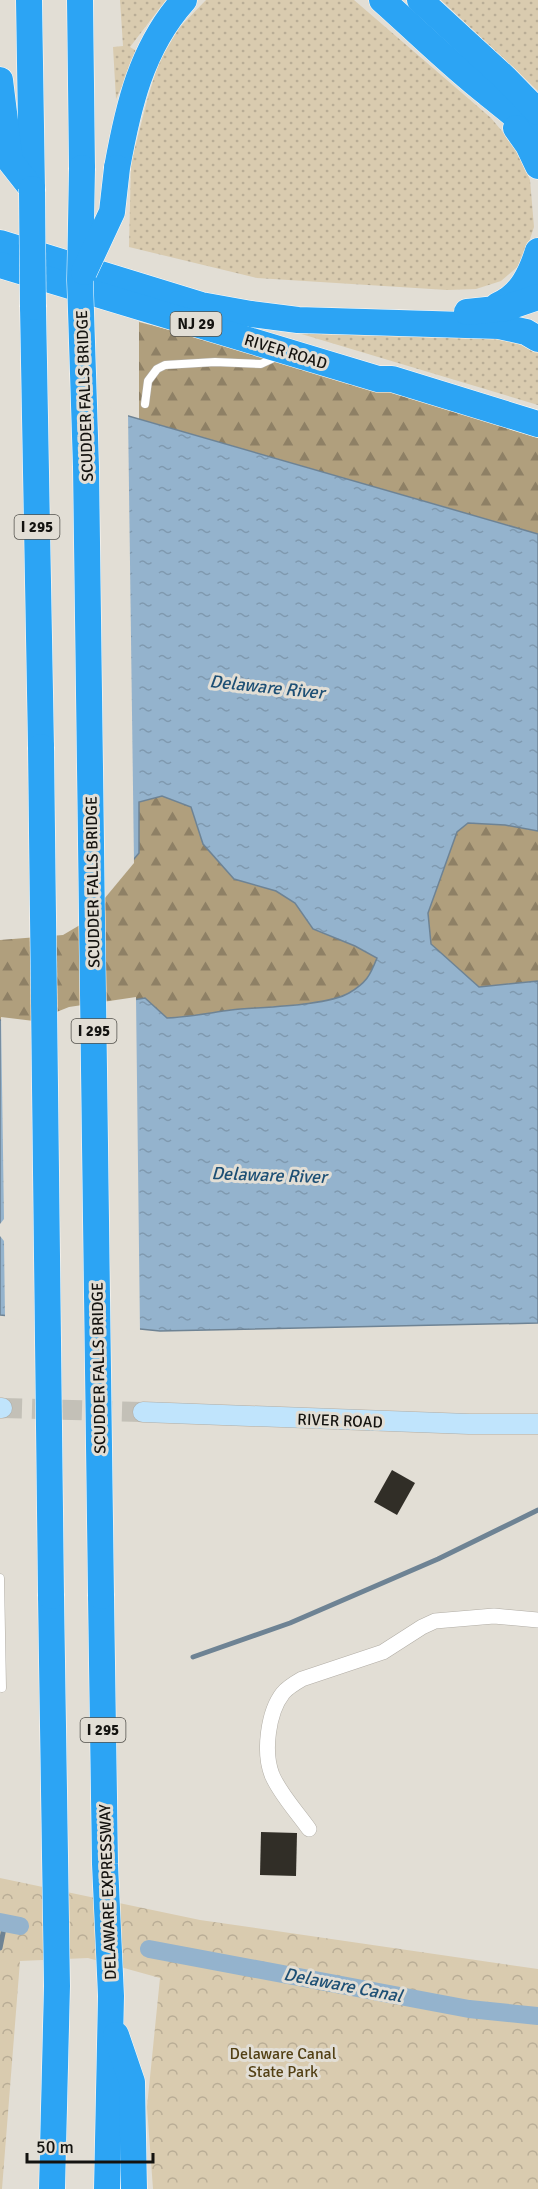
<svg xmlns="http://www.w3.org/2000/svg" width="538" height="2189" font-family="Signika,sans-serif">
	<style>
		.grass { fill: url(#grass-dots) }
		.forest { fill: url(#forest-firs) }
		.park { fill: url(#park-crowns) }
		.water { fill: url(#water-ripples); stroke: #6e8394; stroke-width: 1.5 }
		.pier { fill: #e2ded5 }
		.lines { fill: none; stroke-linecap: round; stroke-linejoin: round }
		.stream { stroke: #6e8394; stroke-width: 5 }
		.canal { stroke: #94b3cd; stroke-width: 18 }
		.building { fill: #312e27 }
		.secondary-tunnel { stroke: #c3c0b7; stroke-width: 20; stroke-dasharray: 20 10; stroke-linecap: butt }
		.lane-casing { stroke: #b1ada5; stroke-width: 9 }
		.street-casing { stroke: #b1ada5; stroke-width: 16 }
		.secondary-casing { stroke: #b1ada5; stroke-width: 21 }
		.highway-casing { stroke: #fff; stroke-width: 27 }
		.lane { stroke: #fff; stroke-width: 8 }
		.street { stroke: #fff; stroke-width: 15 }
		.secondary { stroke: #c0e4fc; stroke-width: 20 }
		.highway { stroke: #2ca4f4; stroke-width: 26 }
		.highway-bridge-casing { stroke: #fff; stroke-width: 27; stroke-linecap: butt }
		.highway-bridge { stroke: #2ca4f4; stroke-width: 26 }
		.labels { text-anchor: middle; stroke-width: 6; stroke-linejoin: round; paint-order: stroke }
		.shield { fill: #e2ded5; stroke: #52504b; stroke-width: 1.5 }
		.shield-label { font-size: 15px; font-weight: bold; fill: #141310 }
		.street-label { font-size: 16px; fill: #141310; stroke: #e2ded5 }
		.park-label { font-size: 16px; fill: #534014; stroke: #e2ded5 }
		.water-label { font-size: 18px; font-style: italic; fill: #1d4f74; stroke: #e2ded5 }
	</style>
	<defs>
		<pattern id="grass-dots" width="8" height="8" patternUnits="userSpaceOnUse" patternTransform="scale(1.5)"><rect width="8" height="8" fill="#d9cbaf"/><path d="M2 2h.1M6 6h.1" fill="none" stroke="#b9ad96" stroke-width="1.8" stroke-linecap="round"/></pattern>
		<pattern id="forest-firs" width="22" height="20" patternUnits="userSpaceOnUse" patternTransform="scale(1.5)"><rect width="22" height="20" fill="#b09f7d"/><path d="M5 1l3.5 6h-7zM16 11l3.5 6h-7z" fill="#8e8065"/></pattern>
		<pattern id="park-crowns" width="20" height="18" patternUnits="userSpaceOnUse" patternTransform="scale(1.5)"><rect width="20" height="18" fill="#d9cbaf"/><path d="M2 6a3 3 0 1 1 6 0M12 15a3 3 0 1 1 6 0" fill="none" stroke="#b9ad96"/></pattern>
		<pattern id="water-ripples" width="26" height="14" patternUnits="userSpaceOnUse" patternTransform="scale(1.5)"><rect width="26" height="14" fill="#94b3cd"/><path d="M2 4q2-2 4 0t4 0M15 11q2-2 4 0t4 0" fill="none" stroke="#7f99af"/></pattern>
	</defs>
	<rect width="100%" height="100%" fill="#e2ded5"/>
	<!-- grass -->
	<g class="grass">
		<polygon points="120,0 166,0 130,47 138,52 116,99 113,47 123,46"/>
		<polygon points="206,0 354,0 491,118 517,149 530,180 534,227 522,263 501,281 476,289 447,290 257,278 129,247 131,163 148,97 159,62 179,28"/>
		<polygon points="441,0 538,0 538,91"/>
		<polygon points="288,330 497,334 538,349 538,405"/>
	</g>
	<!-- forest -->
	<g class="forest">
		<polygon points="139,322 356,379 538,438 538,534 139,419"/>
		<path d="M 162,796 L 191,807 L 203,844 L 234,879 L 276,891 L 295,903 L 313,929 L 355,946 L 377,958 C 371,976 366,983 349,993 C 327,1006 259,1007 231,1010 C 209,1013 189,1017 167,1018 L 144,998 L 34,1024 L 0,1020 L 0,937 L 62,932 L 139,853 L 139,802 Z"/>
		<polygon points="468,823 505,825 538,831 538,981 479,987 431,944 428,913 457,832"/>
	</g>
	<!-- park -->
	<polygon class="park" points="0,1878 200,1920 538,1969 538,2189 153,2189 147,2107 160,1978 88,1958 20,1961 2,2189 0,2189"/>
	<!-- water -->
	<path class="water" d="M 0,379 L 538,534 L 538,831 L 505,825 L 468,823 L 457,832 L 428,913 L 431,944 L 479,987 L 538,981 L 538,1323 L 160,1331 L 0,1315 L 0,1020 L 34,1024 L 70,1010 L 145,998 L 167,1018 C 189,1017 209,1013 231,1010 C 260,1007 327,1006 349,993 C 366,983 370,976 377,958 L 355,946 L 313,929 L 295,903 L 276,891 L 234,879 L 203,844 L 191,807 L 162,796 L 139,802 L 139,853 L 83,920 L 62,932 L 0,937 Z"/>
	<!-- pier -->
	<g class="pier">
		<polygon points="0,376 128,413 134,863 85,922 63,935 0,940"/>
		<polygon points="136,997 140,1332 5,1318 4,1241 0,1236 0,1224 4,1219 1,1017 34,1021 69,1007"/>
	</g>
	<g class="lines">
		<!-- stream -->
		<g class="stream">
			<polyline points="193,1657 290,1623 438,1559 538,1510"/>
			<polyline points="0,1948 5,1923"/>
		</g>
		<!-- canal -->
		<g class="canal">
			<polyline points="0,1922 20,1926"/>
			<polyline points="149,1949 469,2009 538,2016"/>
		</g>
	</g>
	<!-- building -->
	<g class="building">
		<polygon points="392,1470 415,1483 397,1515 374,1502"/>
		<polygon points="261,1832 297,1833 296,1876 260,1875"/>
	</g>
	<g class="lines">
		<!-- secondary-tunnel -->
		<polyline class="secondary-tunnel" points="2,1408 143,1412"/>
		<defs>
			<g id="lane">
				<polyline points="145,404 148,381 157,369 165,365 215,362 261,364 278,356"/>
				<polyline points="0,1578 2,1688"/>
			</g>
			<path id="street" d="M 309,1829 C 297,1812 280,1794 272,1775 C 263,1752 268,1712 283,1693 C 288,1687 295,1683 302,1679 L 383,1652 L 422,1627 L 435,1621 L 494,1616 L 538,1620"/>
			<g id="secondary">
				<polyline points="0,1408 2,1408"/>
				<polyline points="143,1412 469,1424 538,1424"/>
			</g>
			<g id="highway">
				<polyline points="29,0 32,189"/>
				<polyline points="80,0 82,168"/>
				<path d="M 382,0 C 417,31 450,64 487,93 C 505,108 523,120 538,140"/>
				<polyline points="420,0 505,78 538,112"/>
				<polyline points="0,80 10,161 32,189"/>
				<polyline points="516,128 528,145 538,166"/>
				<path d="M 117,168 C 128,107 141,48 184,0"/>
				<polyline points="0,243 201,305 251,314 298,320 499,326 526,332 538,339"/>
				<polyline points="0,265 378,379 392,379 538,424"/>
				<path d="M 498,305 C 521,296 531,273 538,251"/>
				<polyline points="33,307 41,747"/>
				<polyline points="467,312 506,308 538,297"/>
				<polyline points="51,1596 57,1986 52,2189"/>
				<polyline points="101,1596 105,1864 111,1996 107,2189"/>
				<polyline points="116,2035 132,2082 134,2189"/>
			</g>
		</defs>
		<!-- lane casing -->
		<use href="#lane" class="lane-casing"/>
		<!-- street casing -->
		<use href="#street" class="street-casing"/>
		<!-- secondary casing -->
		<use href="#secondary" class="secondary-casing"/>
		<!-- highway casing -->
		<use href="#highway" class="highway-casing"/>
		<!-- lane -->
		<use href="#lane" class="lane"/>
		<!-- street -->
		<use href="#street" class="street"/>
		<!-- secondary -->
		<use href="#secondary" class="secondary"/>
		<!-- highway -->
		<use href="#highway" class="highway"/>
		<defs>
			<g id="highway-bridge">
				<polyline points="82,168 80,280 86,467 101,1596"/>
				<polyline points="32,189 33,307"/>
				<polyline points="84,272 112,212 117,168"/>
				<polyline points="41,747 51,1596"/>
			</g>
		</defs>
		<!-- highway-bridge casing -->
		<use href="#highway-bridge" class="highway-bridge-casing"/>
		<!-- highway-bridge -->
		<use href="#highway-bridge" class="highway-bridge"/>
	</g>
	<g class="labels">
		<!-- shield labels -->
		<g class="shield">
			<rect x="170.5" y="312" width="51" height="24" rx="4.5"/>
			<rect x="14.5" y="515" width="45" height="24" rx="4.5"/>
			<rect x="71.5" y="1019" width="45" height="24" rx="4.5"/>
			<rect x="80.5" y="1718" width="45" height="24" rx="4.5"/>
		</g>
		<g class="shield-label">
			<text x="196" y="329">NJ 29</text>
			<text x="37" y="532">I 295</text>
			<text x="94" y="1036">I 295</text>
			<text x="103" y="1735">I 295</text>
		</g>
		<!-- street labels -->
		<g class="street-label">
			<text transform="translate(286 351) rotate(17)" y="6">RIVER ROAD</text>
			<text transform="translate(84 396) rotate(-92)" y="6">SCUDDER FALLS BRIDGE</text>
			<text transform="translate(92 882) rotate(-91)" y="6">SCUDDER FALLS BRIDGE</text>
			<text transform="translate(98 1368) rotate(-91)" y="6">SCUDDER FALLS BRIDGE</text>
			<text transform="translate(340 1420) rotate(2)" y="6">RIVER ROAD</text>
			<text transform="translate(107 1892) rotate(-92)" y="6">DELAWARE EXPRESSWAY</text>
		</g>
		<!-- park labels -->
		<g class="park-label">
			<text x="283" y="2059">Delaware Canal<tspan x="283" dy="18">State Park</tspan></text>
		</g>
		<!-- water labels -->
		<g class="water-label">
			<text transform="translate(267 687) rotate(6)" y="6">Delaware River</text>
			<text transform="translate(269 1175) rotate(2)" y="6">Delaware River</text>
			<text transform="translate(343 1985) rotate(11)" y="6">Delaware Canal</text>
		</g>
	</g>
	<!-- scale -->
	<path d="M27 2153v9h126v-9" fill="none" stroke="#141310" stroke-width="3"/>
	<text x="36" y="2153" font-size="18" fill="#141310" stroke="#e2ded5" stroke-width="4.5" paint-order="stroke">50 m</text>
</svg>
